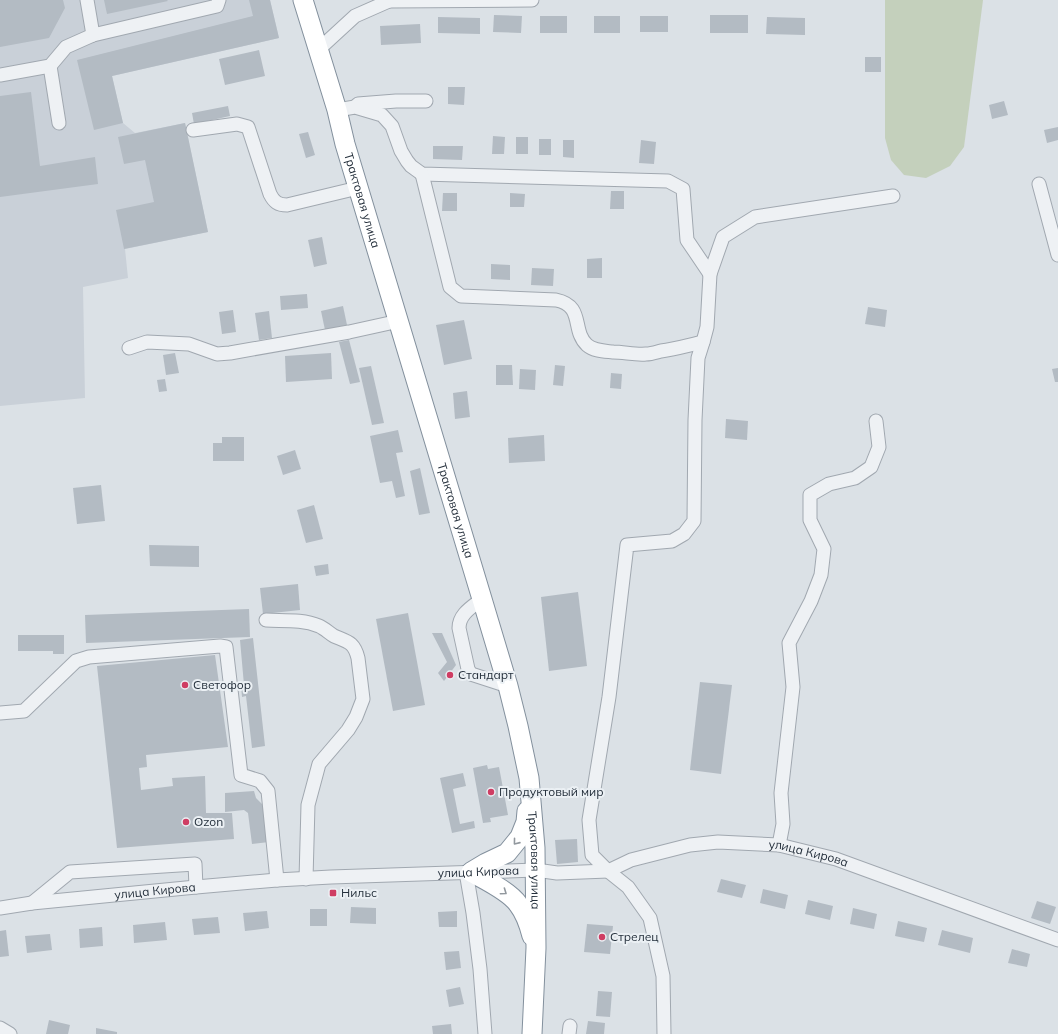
<svg xmlns="http://www.w3.org/2000/svg" width="1058" height="1034" font-family="Mulish,sans-serif">
	<style>
		.built { fill: #c9d0d8 }
		.green { fill: #c4d0bc }
		.building { fill: #b3bbc3 }
		.lines { fill: none; stroke-linecap: round; stroke-linejoin: round }
		.minor-casing { stroke: #a1a8b0; stroke-width: 15 }
		.highway-casing { stroke: #83909d; stroke-width: 21 }
		.minor { stroke: #eef1f4; stroke-width: 13 }
		.highway { stroke: #fff; stroke-width: 19 }
		.oneway { stroke: #92989e }
		.poi-dot { fill: #cf3d63; stroke: #ebf0f4; stroke-width: 1.5 }
		.labels { text-anchor: middle; stroke-width: 4; stroke-linejoin: round; paint-order: stroke }
		.street-label { font-size: 12px; fill: #25303c; stroke: #ebf0f4 }
		.poi-label { font-size: 12px; fill: #25303c; stroke: #ebf0f4; text-anchor: start }
	</style>
	<rect width="100%" height="100%" fill="#dbe1e6"/>
	<!-- built -->
	<polygon class="built" points="0,0 270,0 279,38 112,76 123,123 135,133 185,123 208,232 125,249 128,278 83,287 85,398 0,406"/>
	<!-- green -->
	<polygon class="green" points="885,0 983,0 964,147 950,166 926,178 904,175 891,160 885,138"/>
	<!-- building -->
	<g class="building">
		<polygon points="0,0 63,0 65,8 49,38 0,47"/>
		<polygon points="104,0 167,0 168,1 107,14"/>
		<polygon points="249,0 270,0 279,38 112,76 123,123 94,130 77,60 253,16"/>
		<polygon points="494,15 522,16 521,33 493,32"/>
		<rect x="710" y="15" width="38" height="18"/>
		<rect x="540" y="16" width="27" height="17"/>
		<rect x="594" y="16" width="26" height="17"/>
		<rect x="640" y="16" width="28" height="16"/>
		<polygon points="438,17 480,18 480,34 438,33"/>
		<polygon points="767,17 805,18 805,35 766,34"/>
		<polygon points="420,24 421,43 381,45 380,26"/>
		<polygon points="259,50 265,76 225,85 219,59"/>
		<rect x="865" y="57" width="16" height="15"/>
		<polygon points="448,87 465,87 464,105 448,104"/>
		<polygon points="31,92 40,166 95,157 98,184 0,197 0,96"/>
		<polygon points="1004,101 1008,115 992,119 989,105"/>
		<polygon points="228,106 230,116 194,124 192,113"/>
		<polygon points="185,123 208,232 124,249 116,210 154,202 145,160 124,164 118,137"/>
		<polygon points="1058,127 1058,140 1047,143 1044,130"/>
		<polygon points="308,132 315,155 306,158 299,134"/>
		<polygon points="493,136 505,137 504,154 492,154"/>
		<rect x="516" y="137" width="12" height="17"/>
		<rect x="539" y="139" width="12" height="16"/>
		<polygon points="563,140 574,140 574,158 563,157"/>
		<polygon points="641,140 656,142 654,164 639,163"/>
		<polygon points="433,146 463,146 462,160 433,159"/>
		<polygon points="611,191 624,191 624,209 610,209"/>
		<polygon points="443,193 457,193 457,211 442,211"/>
		<polygon points="510,193 525,194 524,207 510,207"/>
		<polygon points="322,237 327,264 314,267 308,240"/>
		<polygon points="602,258 602,278 587,278 587,259"/>
		<polygon points="491,264 510,265 510,280 491,279"/>
		<polygon points="532,268 554,269 553,286 531,285"/>
		<polygon points="307,294 308,308 281,310 280,296"/>
		<polygon points="343,306 347,325 325,330 321,311"/>
		<polygon points="868,307 887,310 885,327 865,324"/>
		<polygon points="233,310 236,332 222,334 219,312"/>
		<polygon points="269,311 272,338 259,340 255,313"/>
		<polygon points="464,320 472,359 444,365 436,325"/>
		<polygon points="349,340 360,382 350,384 339,342"/>
		<polygon points="175,353 179,373 166,375 163,355"/>
		<polygon points="331,353 332,379 286,382 285,356"/>
		<polygon points="496,365 512,365 513,385 496,385"/>
		<polygon points="555,365 565,366 563,386 553,385"/>
		<polygon points="371,366 384,423 372,425 359,368"/>
		<polygon points="1058,368 1058,382 1055,382 1052,369"/>
		<polygon points="520,369 536,370 535,390 519,389"/>
		<polygon points="611,373 622,374 621,389 610,388"/>
		<polygon points="165,379 167,391 159,392 157,380"/>
		<polygon points="467,391 470,417 455,419 453,393"/>
		<polygon points="726,419 748,421 747,440 725,438"/>
		<polygon points="398,430 403,452 396,453 405,496 396,498 392,481 380,483 370,436"/>
		<polygon points="544,435 545,461 509,463 508,438"/>
		<polygon points="222,437 244,437 244,461 213,461 213,443 222,443"/>
		<polygon points="295,450 301,469 283,475 277,456"/>
		<polygon points="420,468 430,513 419,515 410,471"/>
		<polygon points="101,485 105,521 77,524 73,488"/>
		<polygon points="314,505 323,539 306,543 297,510"/>
		<polygon points="149,545 199,546 199,567 150,566"/>
		<polygon points="328,564 329,574 316,576 314,566"/>
		<polygon points="298,584 300,610 263,614 260,588"/>
		<polygon points="578,592 587,666 549,671 541,597"/>
		<polygon points="249,609 250,637 86,643 85,615"/>
		<polygon points="408,613 425,705 393,711 376,619"/>
		<polygon points="432,633 442,633 456,665 444,681 438,673 447,662"/>
		<polygon points="18,635 64,635 64,654 53,654 53,651 18,651"/>
		<polygon points="253,638 265,746 252,748 246,696 242,697 241,685 244,685 240,640"/>
		<polygon points="215,655 228,747 146,755 147,767 139,768 141,790 173,786 172,778 205,776 206,813 232,813 234,839 117,848 97,666"/>
		<polygon points="700,682 732,685 721,774 690,770"/>
		<polygon points="487,765 488,769 499,767 508,815 490,818 491,822 483,823 473,768"/>
		<polygon points="463,773 466,786 453,789 460,824 474,821 475,828 452,833 440,778"/>
		<polygon points="254,791 256,798 266,808 269,842 252,844 248,813 244,810 225,812 225,793"/>
		<polygon points="577,839 578,862 557,864 555,840"/>
		<polygon points="721,879 746,885 742,898 717,892"/>
		<polygon points="763,889 788,895 785,909 760,903"/>
		<polygon points="808,900 833,906 830,920 805,914"/>
		<polygon points="1037,901 1056,907 1050,924 1031,918"/>
		<polygon points="351,907 376,908 376,924 350,923"/>
		<polygon points="853,908 877,914 874,929 850,924"/>
		<rect x="310" y="909" width="17" height="17"/>
		<polygon points="267,911 269,928 245,931 243,913"/>
		<polygon points="457,911 457,927 439,927 438,912"/>
		<polygon points="218,917 220,933 194,935 192,919"/>
		<polygon points="898,921 927,928 924,942 895,936"/>
		<polygon points="165,922 167,940 134,943 133,925"/>
		<polygon points="587,924 613,926 610,954 584,952"/>
		<polygon points="102,927 103,946 80,948 79,929"/>
		<polygon points="6,930 9,956 0,957 0,931"/>
		<polygon points="942,930 973,938 970,953 938,945"/>
		<polygon points="50,934 52,950 27,953 25,936"/>
		<polygon points="1012,949 1030,954 1027,967 1008,963"/>
		<polygon points="459,951 461,968 446,970 444,952"/>
		<polygon points="460,987 464,1004 449,1007 446,990"/>
		<polygon points="598,991 612,992 610,1017 596,1016"/>
		<polygon points="49,1020 70,1025 68,1034 46,1034"/>
		<polygon points="588,1021 605,1023 604,1034 586,1034"/>
		<polygon points="451,1024 452,1034 433,1034 432,1026"/>
		<polygon points="96,1028 117,1032 117,1034 96,1034"/>
	</g>
	<g class="lines">
		<defs>
			<g id="minor">
				<polyline points="87,0 93,35 217,6 219,0"/>
				<polyline points="387,0 389,1 532,0"/>
				<polyline points="318,50 355,16 389,1"/>
				<polyline points="50,66 59,123"/>
				<polyline points="0,75 50,66 66,47 93,35"/>
				<polyline points="356,106 358,104 396,101 426,101"/>
				<polyline points="337,110 355,107 382,115 392,126 401,151 407,161 411,166 422,174 668,181 683,189 687,240 710,274"/>
				<path d="M 193,130 L 237,124 L 248,127 L 270,194 C 274,202 278,205 287,205 L 358,188"/>
				<path d="M 422,174 L 450,287 L 461,296 L 556,300 C 585,306 571,330 587,345 C 594,351 604,351 613,352 C 624,352 635,355 646,354 C 651,354 657,352 661,351 C 676,349 689,345 703,342"/>
				<polyline points="1039,184 1058,255"/>
				<polyline points="129,348 147,342 189,344 217,354 230,353 349,332 399,321"/>
				<path d="M 482,599 C 472,607 459,614 459,628 L 468,669 L 471,674 L 508,686"/>
				<path d="M 266,620 C 283,621 302,619 319,626 C 324,628 329,633 334,636 C 348,642 354,642 358,658 L 363,699 L 356,717 L 348,730 L 319,764 L 308,805 L 306,879"/>
				<polyline points="0,713 24,711 76,661 89,657 220,646 226,647 241,775 260,781 268,791 277,880"/>
				<polyline points="779,845 783,824 781,793 793,687 789,643 811,601 821,575 824,549 810,520 810,495 829,484 855,478 871,467 879,447 876,421"/>
				<polyline points="466,872 473,913 480,969 485,1034"/>
				<polyline points="32,903 70,872 195,864 196,887"/>
				<path id="s1" d="M 0,908 L 32,903 L 196,887 L 277,880 L 331,877 L 536,870 L 557,873 L 608,871 L 631,860 L 690,845 L 718,842 L 779,845 L 836,859 L 1058,940"/>
				<polyline points="0,1028 10,1034"/>
				<polyline points="569,1034 570,1026"/>
				<polyline points="664,1034 663,976 650,918 628,887 608,871 592,855 589,820 609,697 627,545 672,541 684,534 694,521 695,420 698,358 703,342 707,327 710,274 723,237 755,217 893,196"/>
			</g>
			<g id="highway">
				<path id="s2" d="M 303,0 L 337,110 L 345,144 L 482,599 L 508,686 L 518,726 L 529,778 L 535,848 L 536,948 L 532,1034"/>
				<path d="M 527,811 L 526,822 L 520,837 L 507,853 L 486,863 L 471,872 C 485,880 509,891 518,904 C 525,913 529,924 532,936"/>
			</g>
		</defs>
		<!-- minor casing -->
		<use href="#minor" class="minor-casing"/>
		<!-- highway casing -->
		<use href="#highway" class="highway-casing"/>
		<!-- minor -->
		<use href="#minor" class="minor"/>
		<!-- highway -->
		<use href="#highway" class="highway"/>
	</g>
	<!-- one-way arrows -->
	<defs><path id="oneway-chevron" d="M-2-3.5L2.5 0L-2 3.5" fill="none" stroke-width="1.6" stroke-linecap="round" stroke-linejoin="round"/></defs>
	<g class="oneway">
		<use href="#oneway-chevron" transform="translate(516 842) rotate(129)"/>
		<use href="#oneway-chevron" transform="translate(504 892) rotate(35)"/>
	</g>
	<!-- markers -->
	<g class="poi-dot">
		<circle cx="450" cy="675" r="4"/>
		<circle cx="185" cy="685" r="4"/>
		<circle cx="491" cy="792" r="4"/>
		<circle cx="186" cy="822" r="4"/>
		<rect x="329" y="889" width="8" height="8" rx="2"/>
		<circle cx="602" cy="937" r="4"/>
	</g>
	<g class="labels">
		<!-- street labels -->
		<g class="street-label">
			<text dy="4" stroke="none"><textPath href="#s2" startOffset="209">Трактовая улица</textPath></text>
			<text dy="4" stroke="none"><textPath href="#s2" startOffset="533">Трактовая улица</textPath></text>
			<text dy="4" stroke="none"><textPath href="#s1" startOffset="816">улица Кирова</textPath></text>
			<text dy="4" stroke="none"><textPath href="#s2" startOffset="893">Трактовая улица</textPath></text>
			<text dy="4" stroke="none"><textPath href="#s1" startOffset="480">улица Кирова</textPath></text>
			<text dy="4" stroke="none"><textPath href="#s1" startOffset="156">улица Кирова</textPath></text>
		</g>
		<!-- poi labels -->
		<g class="poi-label">
			<text x="458" y="679">Стандарт</text>
			<text x="193" y="689">Светофор</text>
			<text x="499" y="796">Продуктовый мир</text>
			<text x="194" y="826">Ozon</text>
			<text x="341" y="897">Нильс</text>
			<text x="610" y="941">Стрелец</text>
		</g>
	</g>
</svg>
